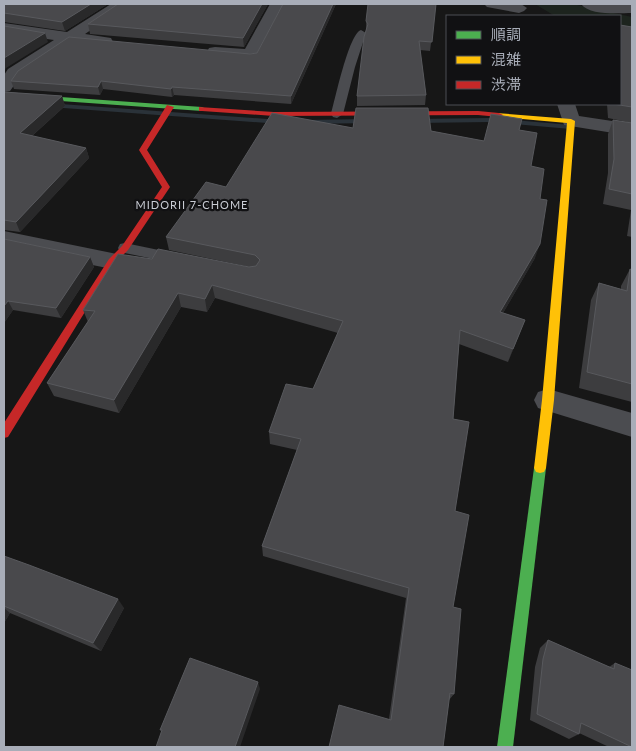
<svg xmlns="http://www.w3.org/2000/svg" width="636" height="751" font-family="Lato,'Noto Sans JP',sans-serif">
	<style>
		.green { fill: #1d241e }
		.lines { fill: none; stroke-linecap: round; stroke-linejoin: round }
		.stream { fill: #2a3239; fill-rule: evenodd }
		.lane { fill: #4b4c50; fill-rule: evenodd }
		.street { fill: #4b4c50; fill-rule: evenodd }
		.fast { fill: #4caf50; fill-rule: evenodd }
		.slow { fill: #ffc107; fill-rule: evenodd }
		.jam { fill: #c62828; fill-rule: evenodd }
		.wall { fill: #3d3d3f }
		.shaded-wall { fill: #29292a }
		.building { fill: #49494c; stroke: #58595d }
		.labels { text-anchor: middle; stroke-width: 4.5; stroke-linejoin: round; paint-order: stroke }
		.far-neighbourhood-label { font-size: 11px; letter-spacing: 1px; fill: #c9ccd4; stroke: #111113 }
	</style>
	<rect width="100%" height="100%" fill="#171717"/>
	<!-- green -->
	<polygon class="green" points="535,4 573,4 632,17 632,34 620,31 620,16 555,16"/>
	<g class="lines">
		<!-- stream -->
		<g class="stream">
			<polygon points="47,103 281,120 285,122 281,124 50,107 46,105"/>
			<polygon points="490,118 571,125 575,127 571,129 490,122 415,123 411,121 415,119"/>
			<polygon points="369,119 373,121 372,123 305,124 301,122 305,120"/>
		</g>
		<!-- lane -->
		<g class="lane">
			<path d="M 361,30 L 366,33 L 355,67 L 343,114 L 337,118 L 333,117 L 331,114 C 335,100 349,33 361,30 Z"/>
			<polygon points="125,243 178,254 183,255 186,259 183,263 178,264 120,252 118,248 120,244"/>
		</g>
		<!-- street -->
		<g class="street">
			<polygon points="111,4 129,4 85,34 111,38 113,42 111,46 105,47 73,42 20,77 10,91 4,92 4,75 8,69 54,40 4,33 4,23 67,32"/>
			<polygon points="270,4 285,4 257,59 251,60 209,56 207,52 209,48 215,47 245,49"/>
			<polygon points="484,4 521,4 527,8 524,11 519,13 487,7"/>
			<path d="M 581,4 L 632,4 L 632,13 C 619,13 590,16 581,4 Z"/>
			<polygon points="557,104 575,104 579,116 632,124 632,136 564,125"/>
			<polygon points="4,231 112,253 120,255 124,261 120,267 112,269 4,247"/>
			<polygon points="548,389 632,413 632,437 538,408 534,400 538,392"/>
		</g>
		<!-- fast -->
		<g class="fast">
			<polygon points="4,93 202,107 206,109 202,111 4,97"/>
			<polygon points="540,463 544,464 546,468 513,747 497,747 534,468 536,464"/>
		</g>
		<!-- slow -->
		<polygon class="slow" points="496,113 571,119 575,121 554,400 546,468 544,472 540,473 536,472 534,468 542,400 567,123 499,117 496,117"/>
		<!-- jam -->
		<g class="jam">
			<polygon points="167,105 174,107 147,150 170,187 128,250 115,263 8,437 4,438 4,423 109,259 122,246 162,187 139,150"/>
			<polygon points="199,107 274,112 478,111 499,113 503,115 499,117 478,115 274,116 202,111 199,111"/>
		</g>
	</g>
	<!-- wall -->
	<g class="wall">
		<polygon points="4,4 108,4 65,31 4,22"/>
		<polygon points="118,4 268,4 244,47 90,34 88,24"/>
		<polygon points="283,4 336,4 291,104 174,95 172,97 103,89 100,95 14,89 11,81 257,53"/>
		<polygon points="436,4 430,51 420,50 426,95 425,105 357,106 357,96 366,31 366,21"/>
		<polygon points="632,27 632,123 608,118 607,104 620,104"/>
		<polygon points="4,92 62,96 65,106 32,136 86,148 89,158 20,232 4,230"/>
		<polygon points="613,120 632,123 632,237 627,236 631,210 603,204 608,173 608,134"/>
		<polygon points="353,128 431,131 484,141 519,130 540,199 535,258 503,313 525,320 508,362 459,344 453,419 455,511 453,607 454,694 449,700 443,747 389,719 406,598 263,556 262,546 297,450 270,444 269,432 313,389 338,333 215,298 207,312 181,307 119,413 54,396 47,383 88,322 83,310 152,259 250,267 169,250 166,237 226,187"/>
		<polygon points="4,239 90,257 94,267 61,318 13,310 4,323"/>
		<polygon points="630,269 632,270 632,402 579,388 591,300 599,283 621,289 621,286"/>
		<polygon points="4,556 124,608 101,651 10,613 4,623"/>
		<polygon points="548,640 609,667 615,663 632,747 609,747 579,733 579,734 569,739 530,720 535,667 540,648"/>
	</g>
	<!-- shaded-wall -->
	<g class="shaded-wall">
		<polygon points="91,4 108,4 65,31 62,22"/>
		<polygon points="262,4 268,4 244,47 243,38"/>
		<polygon points="333,4 336,4 291,104 291,96"/>
		<polygon points="45,33 48,42 6,68 4,72 4,58"/>
		<polygon points="101,81 103,89 100,95 98,87"/>
		<polygon points="172,87 174,95 172,97 171,89"/>
		<polygon points="62,96 65,106 24,143 20,133"/>
		<polygon points="86,148 89,158 20,232 16,222"/>
		<polygon points="540,244 535,258 496,325 500,312"/>
		<polygon points="90,257 94,267 61,318 56,308"/>
		<polygon points="212,285 215,298 207,312 205,299"/>
		<polygon points="178,293 181,307 119,413 114,400"/>
		<polygon points="8,301 13,310 4,323 4,306"/>
		<polygon points="525,320 520,333 508,362 513,349"/>
		<polygon points="118,599 124,608 101,651 93,643"/>
		<polygon points="4,608 10,613 4,623"/>
		<polygon points="258,682 260,689 240,747 235,747"/>
	</g>
	<!-- building -->
	<g class="building">
		<polygon points="4,4 91,4 62,22 4,13"/>
		<polygon points="118,4 262,4 243,38 88,24"/>
		<polygon points="283,4 333,4 291,96 172,87 171,89 101,81 98,87 11,81 18,71 69,37 250,54 257,53"/>
		<polygon points="368,4 436,4 432,42 419,41 426,95 357,96 364,37 368,24 366,21"/>
		<polygon points="620,25 632,27 632,107 613,104 620,104"/>
		<polygon points="4,26 45,33 4,58"/>
		<polygon points="4,92 62,96 20,133 86,148 16,222 4,220"/>
		<polygon points="356,108 428,108 431,131 484,141 491,114 522,119 519,130 537,133 531,166 544,169 540,199 547,200 540,244 500,312 525,320 513,349 460,330 453,419 469,422 455,511 469,515 453,607 461,609 454,694 450,693 443,747 329,747 339,705 391,720 409,588 262,546 301,439 269,432 286,384 313,389 343,321 212,285 205,299 178,293 114,400 47,383 95,311 83,310 118,254 152,259 158,249 249,267 256,266 260,260 255,255 166,237 206,182 226,187 272,113 353,128"/>
		<polygon points="613,120 632,123 632,194 609,189 614,159"/>
		<polygon points="4,239 90,257 56,308 8,301 4,306"/>
		<polygon points="630,269 632,270 632,384 587,372 599,283 627,291"/>
		<polygon points="4,556 29,565 118,599 93,643 4,606"/>
		<polygon points="548,640 614,669 615,663 632,670 632,747 581,723 579,734 537,714 543,659"/>
		<polygon points="190,658 258,682 235,747 156,747 162,730 160,730"/>
	</g>
	<g class="labels">
		<!-- far-neighbourhood labels -->
		<g class="far-neighbourhood-label">
			<text x="192" y="209">MIDORII 7-CHOME</text>
		</g>
	</g>
	<!-- border -->
	<rect width="636" height="751" fill="none" stroke="#a8adb8" stroke-width="10"/>
	<!-- legend -->
	<rect x="446" y="15" width="175" height="90" fill="#111113" stroke="#4d4f55"/>
	<rect x="456" y="31" width="25" height="8" fill="#4caf50" stroke="#4d4f55"/>
	<text x="491" y="40" font-size="15" fill="#a8adb8">順調</text>
	<rect x="456" y="56" width="25" height="8" fill="#ffc107" stroke="#4d4f55"/>
	<text x="491" y="65" font-size="15" fill="#a8adb8">混雑</text>
	<rect x="456" y="81" width="25" height="8" fill="#c62828" stroke="#4d4f55"/>
	<text x="491" y="90" font-size="15" fill="#a8adb8">渋滞</text>
</svg>
